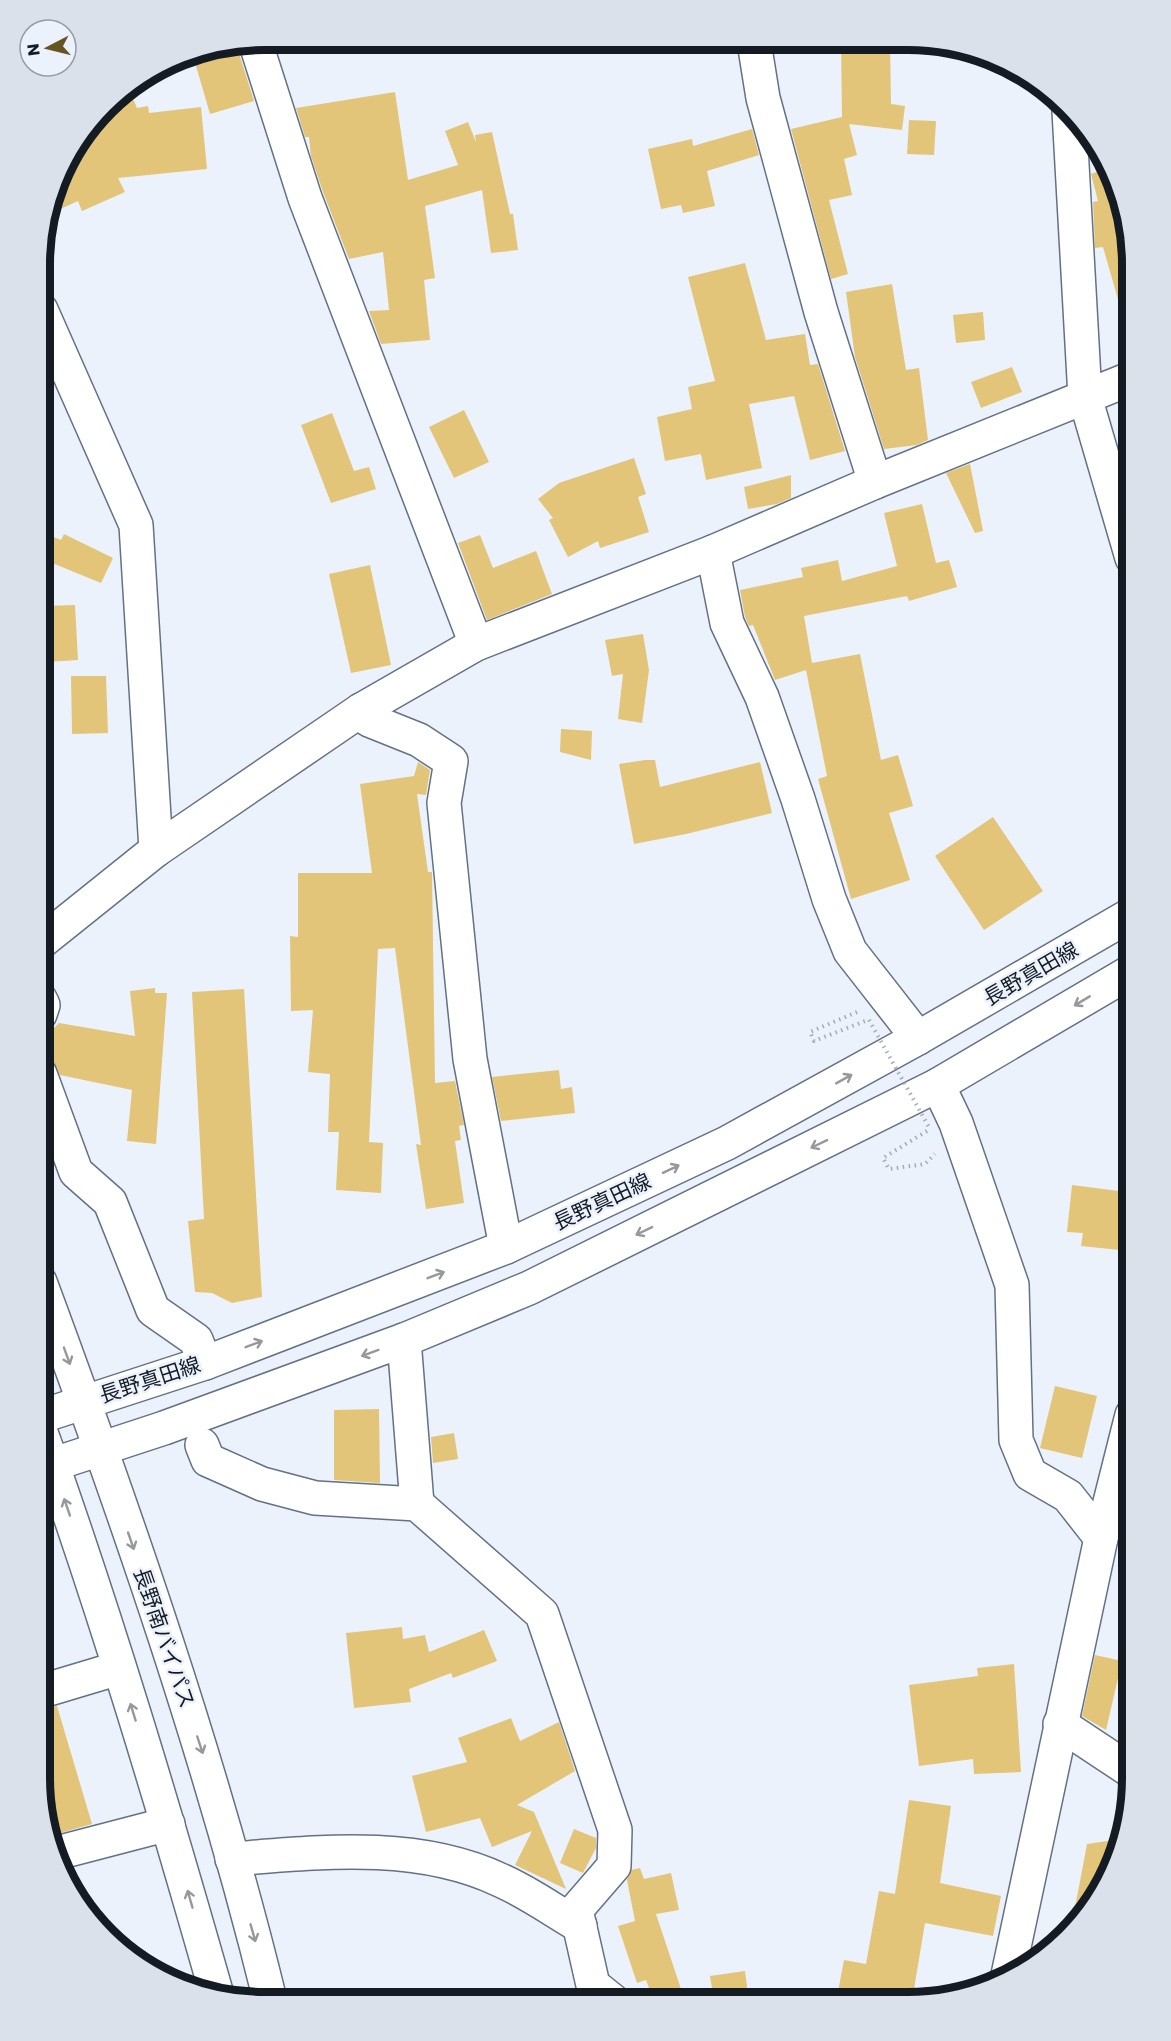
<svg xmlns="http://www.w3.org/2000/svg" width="1171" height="2041" font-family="Poppins,'Noto Sans JP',sans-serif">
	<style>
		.building { fill: #e2c578 }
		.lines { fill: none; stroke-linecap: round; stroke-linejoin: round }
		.minor-casing { stroke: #637185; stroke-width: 36 }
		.major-casing { stroke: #637185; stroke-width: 36 }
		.highway-casing { stroke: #637185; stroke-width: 36 }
		.path { stroke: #a5abb4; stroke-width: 4; stroke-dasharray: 1.5 4.5; stroke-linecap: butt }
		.minor { stroke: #fff; stroke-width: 33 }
		.major { stroke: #fff; stroke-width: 33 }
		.highway { stroke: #fff; stroke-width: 33 }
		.path-bridge { stroke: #a5abb4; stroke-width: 4; stroke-dasharray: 1.5 4.5; stroke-linecap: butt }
		.oneway { stroke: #96989c }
		.labels { text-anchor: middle; stroke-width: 5; stroke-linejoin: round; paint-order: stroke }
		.street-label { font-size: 21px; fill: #151b23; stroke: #ecf2fc }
		.rim { fill: none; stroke: #151b23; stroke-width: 8 }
	</style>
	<rect width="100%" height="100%" fill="#ecf2fc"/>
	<!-- building -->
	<g class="building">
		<polygon points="841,43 890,43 891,104 905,106 902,130 849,124 857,155 844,159 852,195 829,200 848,274 831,279 791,129 842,117"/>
		<polygon points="237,47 254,101 210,114 194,59"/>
		<polygon points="128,87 137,108 148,106 149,113 201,107 207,169 118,178 125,192 82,211 78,201 47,215 62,164 84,136 103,128 98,117 115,95"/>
		<polygon points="395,92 408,180 458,165 445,131 468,122 476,142 475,135 492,132 510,214 513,214 518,250 491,253 482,190 425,206 435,278 424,280 430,340 381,344 369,311 389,310 383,252 349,259 323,192 311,156 309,137 305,137 296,108"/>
		<polygon points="909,120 936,121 934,155 907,154"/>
		<polygon points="752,129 759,155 707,171 715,206 683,213 681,205 661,209 648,149 692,139 693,146"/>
		<polygon points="1108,168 1118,187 1124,249 1129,247 1132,264 1132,323 1125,324 1103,247 1095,248 1093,202 1098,201 1091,174"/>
		<polygon points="745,263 766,340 805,334 810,365 818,364 845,451 810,460 794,396 749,404 762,468 706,480 701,454 665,461 657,417 692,409 688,387 715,381 688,277"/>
		<polygon points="892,284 906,370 919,368 928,440 917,445 884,449 855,357 846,292"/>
		<polygon points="983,312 985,340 956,343 953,315"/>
		<polygon points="1012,367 1022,392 981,408 971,382"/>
		<polygon points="464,410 489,462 454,478 429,427"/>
		<polygon points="332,413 354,471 369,467 376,489 331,503 301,425"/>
		<polygon points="634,458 646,494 638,497 649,532 600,548 598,541 568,557 549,520 553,518 538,499 559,483"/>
		<polygon points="970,464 983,531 975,533 946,473"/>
		<polygon points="791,475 791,498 777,504 748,509 744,487"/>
		<polygon points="922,504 936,563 949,560 957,587 909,601 907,596 804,616 812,663 860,654 881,760 898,755 913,806 889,813 910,880 851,899 818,779 827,776 806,670 775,680 753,625 749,626 745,617 740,590 803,577 801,568 838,560 842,581 897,566 884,513"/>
		<polygon points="41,532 61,540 64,534 113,558 101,583 40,558"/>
		<polygon points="480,535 493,568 536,551 552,594 487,620 458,543"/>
		<polygon points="370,565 391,665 351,673 329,574"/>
		<polygon points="75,605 78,660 46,662 43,606"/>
		<polygon points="643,634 649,670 642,723 618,719 623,674 612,676 605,640"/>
		<polygon points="71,676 106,676 108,733 72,734"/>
		<polygon points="561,729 592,731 591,760 560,752"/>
		<polygon points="645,760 655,760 660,787 760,762 772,813 686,834 634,844 619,764"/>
		<polygon points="418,762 430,770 426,795 417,794 428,872 432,872 435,1083 455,1081 464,1125 459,1126 461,1140 455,1141 464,1203 426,1209 416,1144 421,1145 395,948 378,949 369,1142 383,1143 381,1193 336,1190 339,1132 328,1132 330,1074 308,1072 313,1010 291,1011 290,936 298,937 298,873 372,873 360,784 414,776"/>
		<polygon points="993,817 1043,891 984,930 935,856"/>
		<polygon points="155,988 155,993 167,993 156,1144 127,1141 132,1090 60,1075 49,1053 52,1030 59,1023 135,1036 130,991"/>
		<polygon points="244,989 262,1297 232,1303 212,1293 195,1292 188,1221 204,1219 192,992"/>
		<polygon points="559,1070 561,1089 572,1087 575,1113 501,1121 492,1077"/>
		<polygon points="1072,1185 1127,1192 1120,1250 1081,1246 1083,1233 1067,1232"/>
		<polygon points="1055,1386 1097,1396 1082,1458 1040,1448"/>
		<polygon points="379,1409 380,1483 334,1480 334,1410"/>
		<polygon points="454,1433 458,1459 433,1463 431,1437"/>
		<polygon points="402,1627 403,1639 425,1635 429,1652 484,1630 497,1661 453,1678 451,1673 409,1689 411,1702 354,1708 346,1633"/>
		<polygon points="1095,1655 1122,1661 1106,1730 1082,1716"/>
		<polygon points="1014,1664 1021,1772 974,1774 973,1759 919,1766 909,1685 978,1676 977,1668"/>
		<polygon points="57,1706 92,1824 49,1836 39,1777 39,1710"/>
		<polygon points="511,1718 520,1741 559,1722 575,1771 517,1805 534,1812 566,1889 515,1865 532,1831 492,1847 480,1818 426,1832 412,1776 467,1762 458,1738"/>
		<polygon points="909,1800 951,1806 940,1883 1001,1896 993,1936 925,1923 912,2001 836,2002 844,1960 866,1964 879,1891 895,1894"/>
		<polygon points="574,1829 596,1838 596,1848 583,1873 560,1863"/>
		<polygon points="1121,1839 1115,1863 1085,1914 1071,1929 1087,1844"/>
		<polygon points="640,1868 644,1879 671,1873 679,1910 656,1914 682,1992 654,2001 646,1980 637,1983 618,1926 635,1921 627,1880 631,1870"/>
		<polygon points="745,1971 749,2002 714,2001 710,1976"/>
	</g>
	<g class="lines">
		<defs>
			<g id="minor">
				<polyline points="255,41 305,198 476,644"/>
				<polyline points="754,42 763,98 821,312 875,482"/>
				<polyline points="1069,111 1085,397 1132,558"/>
				<polyline points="41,310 136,525 156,850"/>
				<polyline points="713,552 727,623 762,697 798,799 829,899 850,951 918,1038"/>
				<polyline points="361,710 369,720 419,740 451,761 444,803 470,1059 506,1247"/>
				<polyline points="40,943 156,850 361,710 476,644 713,552 875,482 1132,378"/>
				<polyline points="40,1014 43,1005 40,999"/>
				<polyline points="40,1074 76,1172 110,1202 153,1310 196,1340 205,1363"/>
				<polyline points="938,1085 956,1123 1012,1285 1016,1440 1030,1474 1068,1496 1101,1538"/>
				<polyline points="404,1340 417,1504"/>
				<polyline points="202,1445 208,1460 262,1484 315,1498 417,1504 542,1614 615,1830 614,1866 576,1910 593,1985 613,2001"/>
				<polyline points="39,1692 119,1668"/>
				<polyline points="1060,1724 1131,1771"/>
				<polyline points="53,1854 168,1824"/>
				<path d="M 232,1859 C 321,1852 417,1841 500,1880 C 528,1892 554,1911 580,1926"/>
				<polyline points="1008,1975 1101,1538 1132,1415"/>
			</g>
			<g id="major">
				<polyline points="39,1417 205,1363 506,1247 727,1143 918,1038 1132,914"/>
				<polyline points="39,1469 164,1428 404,1340 529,1288 938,1085 1132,971"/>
			</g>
			<g id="highway">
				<path d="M 40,1282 C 127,1517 210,1756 270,2000"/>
				<path d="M 39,1427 C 106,1614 163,1805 217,1995"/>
			</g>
		</defs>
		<!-- minor casing -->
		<use href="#minor" class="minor-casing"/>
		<!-- major casing -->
		<use href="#major" class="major-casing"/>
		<!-- highway casing -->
		<use href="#highway" class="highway-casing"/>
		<!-- path -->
		<g class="path">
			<polyline points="857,1012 810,1032 814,1041 865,1021"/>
			<polyline points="927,1131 883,1158 889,1169 925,1164 935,1154"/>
		</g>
		<!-- minor -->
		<use href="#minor" class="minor"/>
		<!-- major -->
		<use href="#major" class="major"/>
		<!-- highway -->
		<use href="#highway" class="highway"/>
		<!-- path-bridge -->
		<polyline class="path-bridge" points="869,1020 930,1129"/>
	</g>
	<!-- one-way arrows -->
	<defs><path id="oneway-shaft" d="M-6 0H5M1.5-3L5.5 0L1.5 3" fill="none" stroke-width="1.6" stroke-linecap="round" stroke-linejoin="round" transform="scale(1.5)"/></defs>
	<g class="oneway">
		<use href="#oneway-shaft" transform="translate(1082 1001) rotate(149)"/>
		<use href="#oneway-shaft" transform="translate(844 1079) rotate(-29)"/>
		<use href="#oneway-shaft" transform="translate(819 1144) rotate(154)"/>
		<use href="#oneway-shaft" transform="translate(671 1169) rotate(-25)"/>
		<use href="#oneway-shaft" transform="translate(644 1231) rotate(154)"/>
		<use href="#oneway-shaft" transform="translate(436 1275) rotate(-21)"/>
		<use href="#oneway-shaft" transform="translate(254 1344) rotate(-21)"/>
		<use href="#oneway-shaft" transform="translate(370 1353) rotate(160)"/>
		<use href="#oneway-shaft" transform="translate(67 1356) rotate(70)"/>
		<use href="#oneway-shaft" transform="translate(67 1507) rotate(-109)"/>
		<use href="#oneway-shaft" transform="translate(131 1541) rotate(71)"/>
		<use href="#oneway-shaft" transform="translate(133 1712) rotate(-107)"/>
		<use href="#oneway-shaft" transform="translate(200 1745) rotate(72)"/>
		<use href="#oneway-shaft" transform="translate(190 1899) rotate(-106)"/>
		<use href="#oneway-shaft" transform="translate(253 1933) rotate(74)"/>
	</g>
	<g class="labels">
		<!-- street labels -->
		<g class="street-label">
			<text transform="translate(1031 974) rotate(-30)" y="7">長野真田線</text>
			<text transform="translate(602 1202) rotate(-25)" y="7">長野真田線</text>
			<text transform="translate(150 1380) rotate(-18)" y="7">長野真田線</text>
			<text transform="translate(164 1638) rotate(71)" y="7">長野南バイパス</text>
		</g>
	</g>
	<!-- crop -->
	<path d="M0 0H1171V2041H0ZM264 50H908A214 214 0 0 1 1122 264V1778A214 214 0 0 1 908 1992H264A214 214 0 0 1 50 1778V264A214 214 0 0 1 264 50Z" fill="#dbe1eb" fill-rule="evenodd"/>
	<path class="rim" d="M264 50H908A214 214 0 0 1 1122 264V1778A214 214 0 0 1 908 1992H264A214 214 0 0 1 50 1778V264A214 214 0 0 1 264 50Z"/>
	<!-- north arrow -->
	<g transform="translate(48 48) rotate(263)"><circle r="28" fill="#ecf2fc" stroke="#969ca5" stroke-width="1.5"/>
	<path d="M0-4.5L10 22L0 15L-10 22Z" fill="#665422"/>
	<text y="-9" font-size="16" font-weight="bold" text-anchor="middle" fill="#151b23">N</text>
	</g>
</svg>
